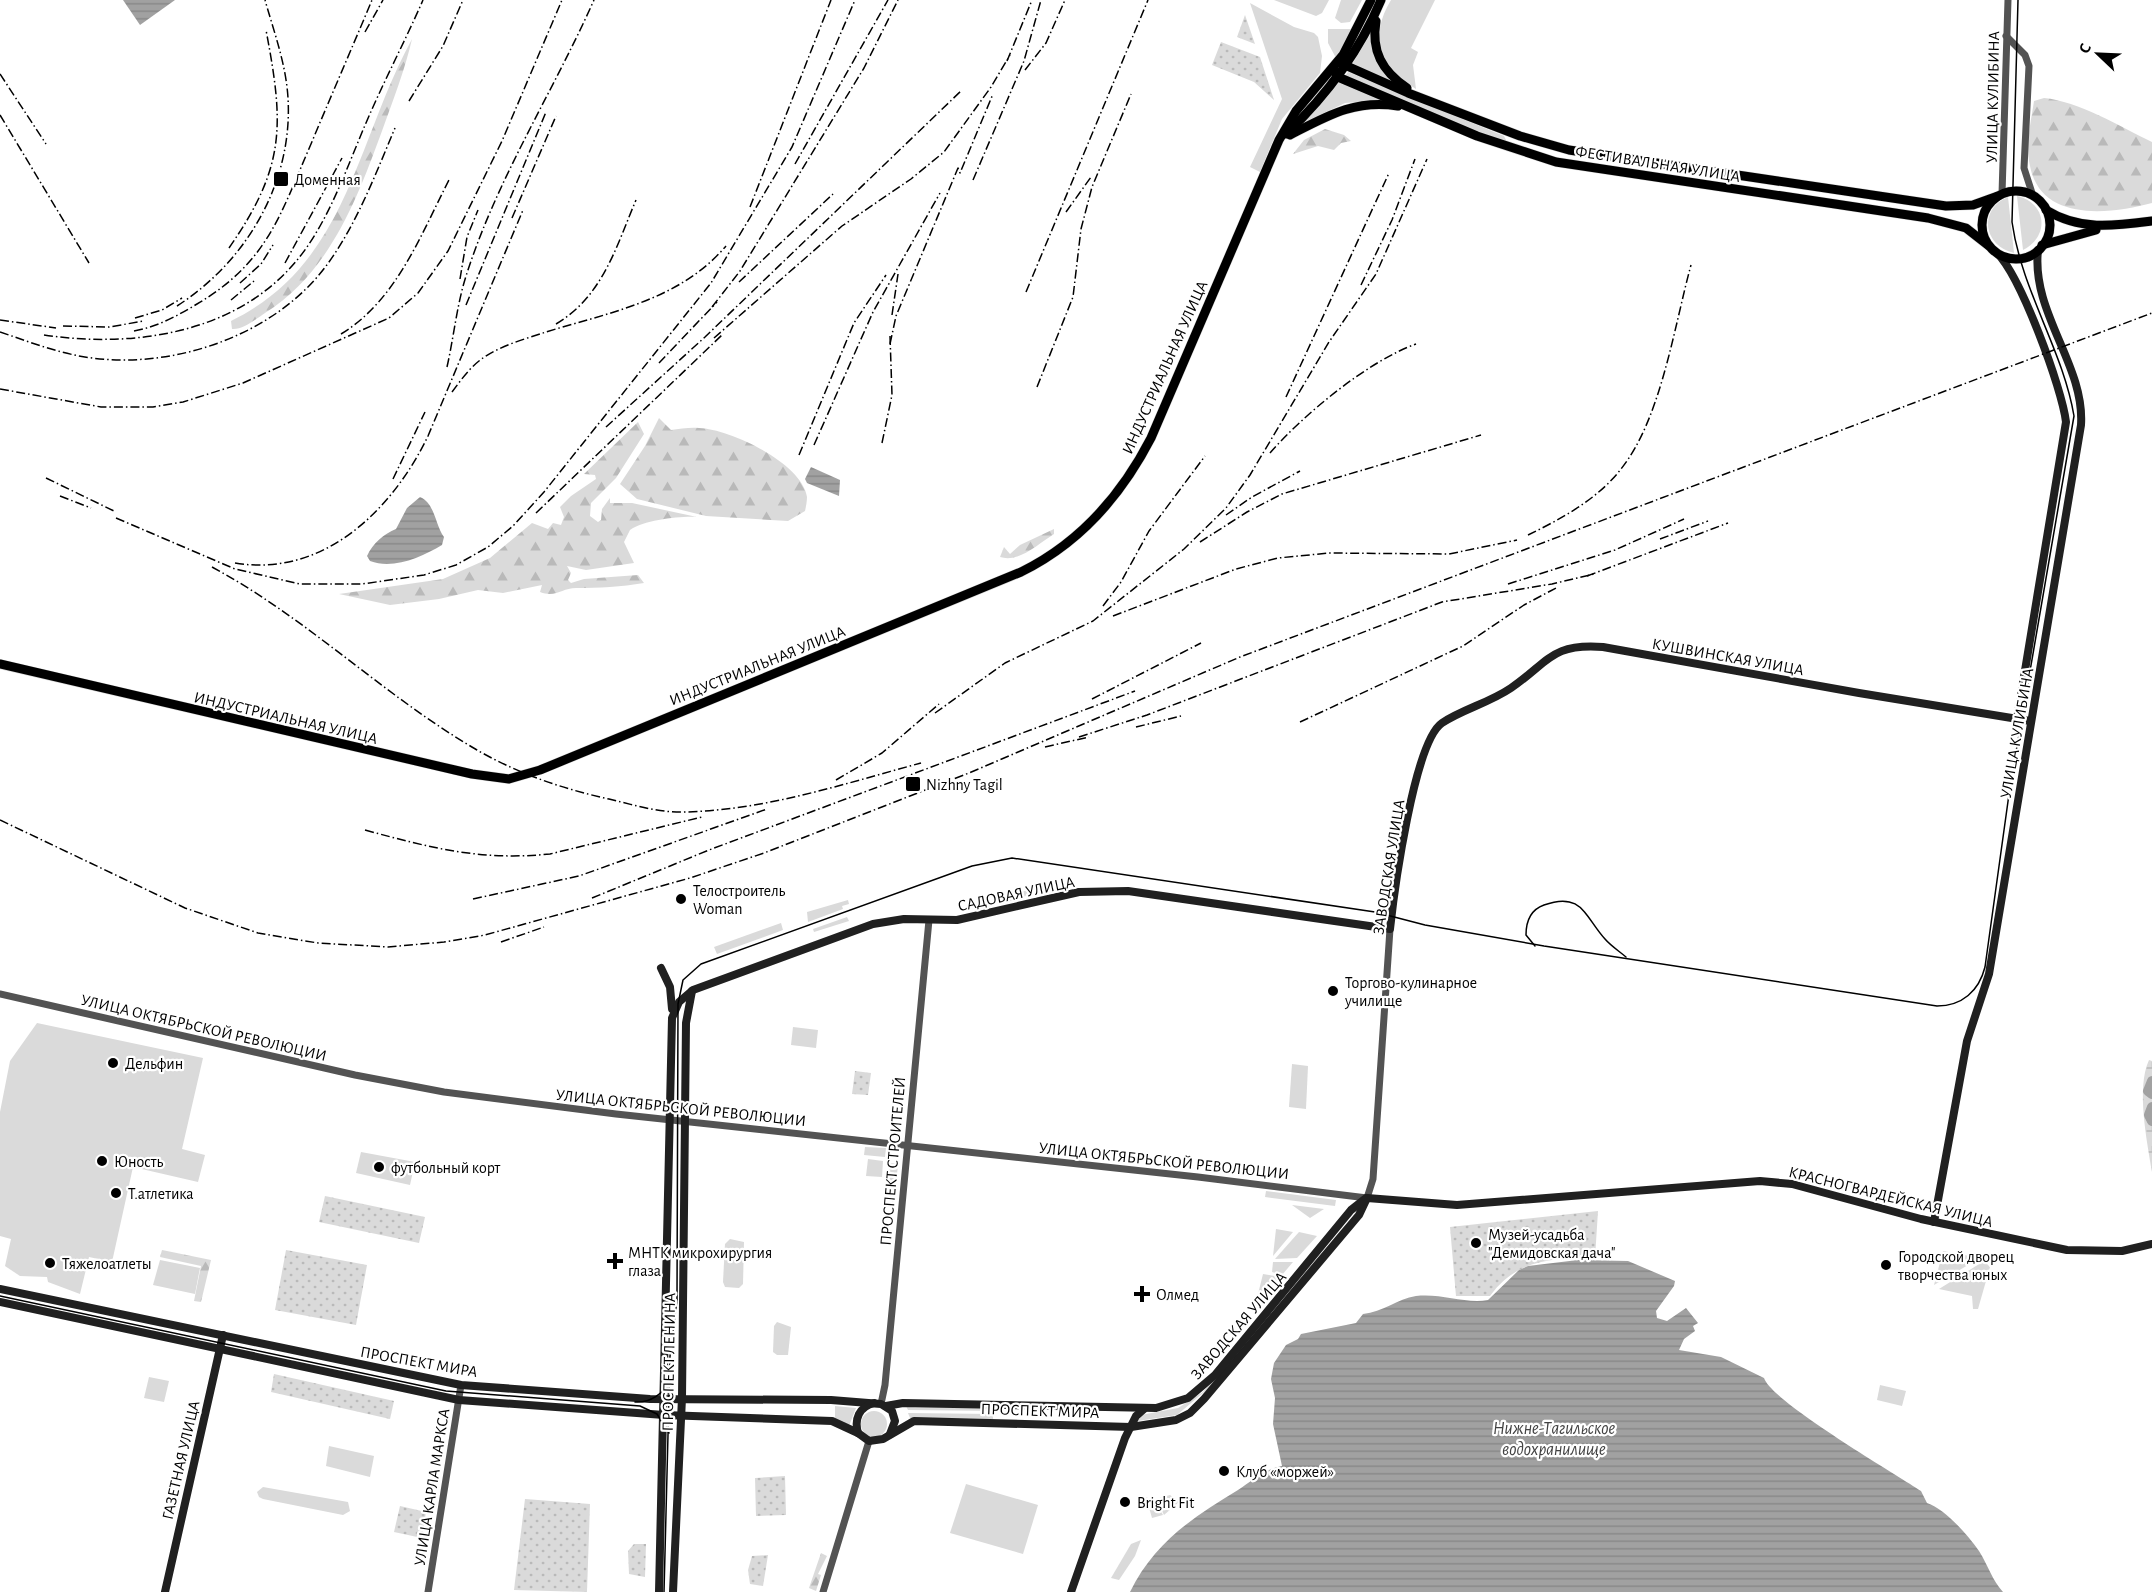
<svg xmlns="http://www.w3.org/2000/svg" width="2152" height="1592" font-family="'Alegreya Sans',sans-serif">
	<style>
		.grass { fill: #dadada }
		.forest { fill: url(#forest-firs) }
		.wetland { fill: url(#wetland-marsh) }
		.park { fill: url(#park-dots) }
		.water { fill: url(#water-rules) }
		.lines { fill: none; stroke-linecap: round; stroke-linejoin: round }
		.river { stroke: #a1a1a1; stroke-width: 10 }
		.primary-casing { stroke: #dbdbdb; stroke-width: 10 }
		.tertiary { stroke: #535353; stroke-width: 7 }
		.secondary { stroke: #202020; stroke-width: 8 }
		.primary { stroke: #000; stroke-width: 9 }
		.tram { stroke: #000; stroke-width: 1.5 }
		.rail { stroke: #000; stroke-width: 1.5; stroke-dasharray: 9 3 1.5 3; stroke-linecap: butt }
		.poi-dot { fill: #000; stroke: #fff; stroke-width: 2 }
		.labels { text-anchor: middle; stroke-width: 4.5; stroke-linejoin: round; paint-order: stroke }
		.street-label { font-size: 16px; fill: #000; stroke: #fff }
		.poi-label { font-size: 16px; fill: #000; stroke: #fff; text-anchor: start }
		.water-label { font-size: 18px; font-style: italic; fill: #424242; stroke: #fff }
	</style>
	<defs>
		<pattern id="forest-firs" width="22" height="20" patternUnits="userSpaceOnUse" patternTransform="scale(1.5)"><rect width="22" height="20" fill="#dadada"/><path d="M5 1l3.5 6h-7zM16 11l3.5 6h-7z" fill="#b9b9b9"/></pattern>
		<pattern id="wetland-marsh" width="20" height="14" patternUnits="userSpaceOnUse" patternTransform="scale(1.5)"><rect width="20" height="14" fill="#dadada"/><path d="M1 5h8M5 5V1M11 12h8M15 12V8" fill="none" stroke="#b9b9b9"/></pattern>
		<pattern id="park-dots" width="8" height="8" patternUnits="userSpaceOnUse" patternTransform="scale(1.5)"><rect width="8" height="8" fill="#dadada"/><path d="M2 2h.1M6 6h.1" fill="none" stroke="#b9b9b9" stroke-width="1.8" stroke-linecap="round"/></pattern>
		<pattern id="water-rules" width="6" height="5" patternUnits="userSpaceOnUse" patternTransform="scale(1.5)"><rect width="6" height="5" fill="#a1a1a1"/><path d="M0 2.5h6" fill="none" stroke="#898989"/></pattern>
	</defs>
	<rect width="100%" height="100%" fill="#fff"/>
	<!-- grass -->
	<g class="grass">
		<polygon points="1274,0 1329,0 1322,13 1316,16"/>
		<polygon points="1341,0 1362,0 1350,22 1341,23 1335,18"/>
		<path d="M 1391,0 L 1435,0 L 1411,48 L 1418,52 L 1413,65 L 1416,89 C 1380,67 1368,38 1391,0 Z"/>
		<polygon points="1250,3 1294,27 1314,33 1318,37 1322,56 1320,73 1282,119 1260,172 1250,167 1282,99"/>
		<polygon points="1328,29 1352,29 1336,58 1328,43"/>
		<polygon points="1371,33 1375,59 1390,82 1351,66"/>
		<polygon points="1348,72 1504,136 1506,140 1502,142 1345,76"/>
		<polygon points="1339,82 1384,100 1345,103 1303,123"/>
		<path d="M 2017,196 C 2047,203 2050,236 2023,250 Z"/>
		<path d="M 2008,197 L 2014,253 C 1983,246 1978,209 2008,197 Z"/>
		<polygon points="1037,887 1039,892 1003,903 998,901 1002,894 1003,898"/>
		<polygon points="848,900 849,904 842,906 843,909 808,922 807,912"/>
		<polygon points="847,917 849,921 814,932 813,929"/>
		<polygon points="781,923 783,930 717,954 714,947"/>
		<polygon points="37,1023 203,1058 182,1149 205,1155 198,1182 133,1167 112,1262 89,1257 80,1294 48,1282 47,1277 20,1276 5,1266 11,1239 0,1236 0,1112 10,1061"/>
		<polygon points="793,1027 818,1030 816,1048 791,1045"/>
		<polygon points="1292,1064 1308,1066 1306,1109 1289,1107"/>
		<polygon points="865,1147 886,1148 885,1157 864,1155"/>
		<polygon points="361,1152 415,1162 410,1185 356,1173"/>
		<polygon points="868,1159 883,1161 882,1177 866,1176"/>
		<polygon points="890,1163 898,1164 894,1205 887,1192"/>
		<polygon points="1266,1191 1336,1200 1335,1206 1265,1197"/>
		<polygon points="1292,1205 1324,1209 1310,1218"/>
		<polygon points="1353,1216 1210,1387 1177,1415 1138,1421 1141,1415 1178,1408 1203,1392"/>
		<polygon points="1276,1229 1293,1232 1273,1256"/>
		<polygon points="1299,1232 1317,1236 1297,1258 1275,1259"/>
		<polygon points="730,1239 744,1242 743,1284 739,1288 725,1287 723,1282 725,1244"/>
		<polygon points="1943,1251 1980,1258 1934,1285"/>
		<polygon points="160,1260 200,1268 195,1294 153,1285"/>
		<polygon points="1984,1261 1990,1267 1978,1309 1973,1309 1972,1296 1939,1289"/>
		<polygon points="1273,1262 1293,1262 1282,1275 1272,1272"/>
		<polygon points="1263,1274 1281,1277 1255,1306"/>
		<polygon points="777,1322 791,1327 788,1355 777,1355 773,1352 774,1326"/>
		<polygon points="149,1377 169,1381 164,1402 144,1398"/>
		<polygon points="1880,1385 1906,1391 1902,1406 1877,1400"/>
		<polygon points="835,1406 856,1408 849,1426 835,1418"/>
		<polygon points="906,1406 997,1406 997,1411 908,1410"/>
		<circle cx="874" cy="1424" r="13"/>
		<polygon points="908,1413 993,1414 993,1419 910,1418"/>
		<polygon points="329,1446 374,1456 370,1477 326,1466"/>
		<polygon points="966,1484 1038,1505 1023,1554 950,1533"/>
		<polygon points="263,1487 348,1502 350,1511 343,1515 263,1499 259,1497 257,1492"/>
		<polygon points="1170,1495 1179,1502 1164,1515 1156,1499"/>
		<polygon points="1146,1497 1155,1501 1163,1515 1152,1518"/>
		<polygon points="1141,1540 1135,1556 1119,1580 1111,1578 1131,1544"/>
	</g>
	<!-- forest -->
	<g class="forest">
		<path d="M 412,39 C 405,70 393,100 382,131 C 357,199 330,272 265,313 C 256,319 243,330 232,329 L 231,321 C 348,264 356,141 412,39 Z"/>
		<path d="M 2044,98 C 2078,101 2121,127 2152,142 L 2152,203 C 2111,214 2041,223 2030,166 C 2025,145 2031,122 2034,101 Z"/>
		<polygon points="1325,129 1344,135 1351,141 1341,143 1334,150 1318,146 1293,154 1304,140"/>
		<path d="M 659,418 L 671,430 C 680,429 690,427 699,428 C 730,429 802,463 807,497 C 807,501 806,507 805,511 L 788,521 L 706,516 L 637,499 L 620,484 L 645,446 Z"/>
		<path d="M 638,422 L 644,434 L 616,478 L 591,503 L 590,516 L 598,522 L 601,520 L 602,509 L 610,498 L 610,503 L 632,503 L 697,517 C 679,516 645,520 630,530 L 624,542 L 634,563 L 586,570 L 567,566 L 571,573 L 568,580 L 571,583 L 584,579 L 638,575 L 644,583 C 621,587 599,588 576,588 C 562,588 556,598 540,592 L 542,585 L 503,593 L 478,590 L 439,599 L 390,605 L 339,594 L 443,579 L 490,558 L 532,523 L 548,529 L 553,523 L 561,525 L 564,517 L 560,507 L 571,496 L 596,479 L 595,475 L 584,474 Z"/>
		<path d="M 1054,529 L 1054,534 C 1038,544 1019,563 1000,557 L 1004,547 L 1010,554 L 1020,545 Z"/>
		<polygon points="162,1250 211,1260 201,1302 194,1301 201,1266 160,1257"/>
		<polygon points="821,1553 827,1556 818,1574 821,1575 816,1591 809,1588"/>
	</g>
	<!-- wetland -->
	<path class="wetland" d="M 2149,1060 L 2152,1061 L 2152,1172 C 2147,1141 2136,1088 2149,1060 Z"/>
	<!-- park -->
	<g class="park">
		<polygon points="1245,15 1255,44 1237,37"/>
		<polygon points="1221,42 1260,57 1274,100 1254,82 1212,65"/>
		<polygon points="855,1071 871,1073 868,1095 852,1094"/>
		<polygon points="325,1196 425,1217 419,1243 319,1222"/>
		<path d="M 1598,1211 L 1595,1258 C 1552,1258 1517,1259 1490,1296 L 1456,1296 L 1450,1227 Z"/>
		<polygon points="286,1250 367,1265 356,1325 275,1310"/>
		<polygon points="274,1374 394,1401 390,1419 271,1392"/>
		<polygon points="785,1476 786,1515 756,1516 755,1478"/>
		<polygon points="525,1499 590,1504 587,1592 514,1590"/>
		<polygon points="400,1506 426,1512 422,1538 394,1532"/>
		<polygon points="634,1544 646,1544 645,1577 629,1574 628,1551"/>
		<polygon points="768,1555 763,1586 750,1584 748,1570 752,1556"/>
	</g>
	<!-- water -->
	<g class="water">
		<polygon points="123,0 175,0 140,25"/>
		<polygon points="811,467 840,480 839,496 807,483 805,479"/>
		<path d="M 420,497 C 435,503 435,525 444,537 L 442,545 C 422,557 393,570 370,561 L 367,556 C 373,543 384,534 396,529 L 407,508 Z"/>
		<path d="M 1578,1260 L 1628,1261 L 1675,1281 L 1674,1286 L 1656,1311 L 1657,1318 L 1667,1321 L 1686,1308 L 1698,1323 L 1693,1326 L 1695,1331 L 1684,1339 L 1679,1350 L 1721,1357 L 1764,1378 C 1772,1402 1894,1473 1921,1491 L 1927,1503 C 1945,1509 1968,1535 1979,1551 C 1988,1565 1992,1580 2003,1592 L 1130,1592 C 1154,1543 1193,1517 1238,1490 C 1252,1481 1264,1469 1282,1466 L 1273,1424 L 1275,1398 L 1271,1379 L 1274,1363 L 1286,1345 L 1298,1339 L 1301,1334 L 1356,1323 L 1363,1314 C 1383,1312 1397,1299 1416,1296 C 1441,1293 1465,1304 1488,1300 L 1519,1270 L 1528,1266 Z"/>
	</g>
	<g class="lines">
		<!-- river -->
		<g class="river">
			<polyline points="2152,1081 2148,1091 2152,1094"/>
			<polyline points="2152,1107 2149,1115 2152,1121"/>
		</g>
		<defs>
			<g id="primary">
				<path d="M 1376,21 C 1371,51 1382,71 1407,88"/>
				<polyline points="1338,62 1408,93 1520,136 1569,150 1946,206 1973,205 1998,196"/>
				<polyline points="1333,69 1338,77 1345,80 1477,136 1556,162 1928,218 1966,228 1989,246"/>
				<path d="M 1286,134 C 1327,95 1359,53 1381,0"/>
				<path d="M 1290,135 C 1327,116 1355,99 1398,106"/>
				<circle cx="2016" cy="225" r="34"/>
				<path d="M 2046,210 C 2080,231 2114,226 2152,221"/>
				<polyline points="2042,245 2096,230"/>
				<path d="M 0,664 L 472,774 L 509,779 L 540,770 L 1021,572 C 1080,543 1121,496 1151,438 L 1279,140 L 1296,111 L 1343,55 L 1371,0"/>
			</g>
		</defs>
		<!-- primary casing -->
		<use href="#primary" class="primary-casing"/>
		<!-- tertiary -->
		<g class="tertiary">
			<polyline points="2006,36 2025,55 2029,66 2024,168 2033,196"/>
			<polyline points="2002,194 2008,0"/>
			<polyline points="0,994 355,1075 444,1092 616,1114 1198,1177 1367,1198 1373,1179 1390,929"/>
			<polyline points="881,1404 885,1385 929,920"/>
			<polyline points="428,1592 461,1385"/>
			<polyline points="823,1592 869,1441"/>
		</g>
		<!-- secondary -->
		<g class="secondary">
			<path d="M 1997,253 C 2021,277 2062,388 2066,422 L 2017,719"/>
			<polyline points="661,968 670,987 672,1009"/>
			<polyline points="1367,1198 1457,1205 1760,1181 1792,1184 1921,1219 2067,1250 2122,1251 2152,1244"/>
			<path d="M 1934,1222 L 1967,1041 L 1989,974 L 2081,425 C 2085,365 2031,313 2038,250"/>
			<polyline points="0,1289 461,1385 650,1399 831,1400 881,1404 892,1411 895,1421 890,1434"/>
			<polyline points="0,1302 459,1400 664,1415 832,1421 858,1433"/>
			<path d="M 874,1403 C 859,1407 854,1419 858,1433 L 869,1441 L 883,1439 L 914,1421 L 1131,1427 L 1176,1420 L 1190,1413 L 1204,1399 L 1359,1215 L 1367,1198"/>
			<polyline points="886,1406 903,1403 1156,1408 1188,1398 1215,1375 1351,1210 1365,1199"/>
			<polyline points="165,1592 223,1335"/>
			<path d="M 659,1592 L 672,1018 L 679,1002 L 693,990 L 873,924 L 904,919 L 957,920 L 1079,892 L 1128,891 L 1390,929 C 1394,892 1414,742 1442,723 C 1463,709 1489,703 1511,688 C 1549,662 1551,643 1603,647 L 1859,693 L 2030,721"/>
			<polyline points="673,1592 682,1398 686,1023 692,991"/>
			<polyline points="1071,1592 1125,1438 1136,1416 1144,1409"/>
		</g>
		<!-- primary -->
		<use href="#primary" class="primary"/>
		<!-- tram -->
		<g class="tram">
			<path d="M 1535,946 L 1526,935 C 1526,922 1530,910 1544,905 C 1582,891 1585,917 1605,939 C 1611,946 1619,951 1626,957"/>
			<polyline points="0,1296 446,1391 640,1406 657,1414 669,1433"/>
			<path d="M 635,1402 C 650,1403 664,1394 669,1380"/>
			<path d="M 664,1592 L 670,1356 L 677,1300 L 678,1004 L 683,980 L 701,964 L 972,866 L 1012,858 L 1375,912 L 1425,925 L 1544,946 L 1937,1006 C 1962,1006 1979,991 1985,967 L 2010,787 L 2074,416 C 2063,350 2022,292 2012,222 L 2018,0"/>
		</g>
		<!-- rail -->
		<g class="rail">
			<polyline points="365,32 383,0"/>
			<polyline points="1007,61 1032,0"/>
			<polyline points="1025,70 1046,43 1065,0"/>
			<polyline points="0,74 46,144"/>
			<polyline points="409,101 443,46 463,0"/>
			<polyline points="0,115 89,263"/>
			<polyline points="795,164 888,0"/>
			<polyline points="973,180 1024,61 1041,0"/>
			<polyline points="750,207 831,0"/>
			<polyline points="1066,212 1091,177"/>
			<polyline points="512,218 556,116"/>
			<path d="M 229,248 C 286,166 284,125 266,30"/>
			<polyline points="285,263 342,158"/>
			<polyline points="460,279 467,237 478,210"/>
			<polyline points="739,282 833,194"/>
			<polyline points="240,283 261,264 273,245"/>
			<polyline points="1361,285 1392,220 1415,159"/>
			<polyline points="1026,292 1148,0"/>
			<polyline points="231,300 254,281"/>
			<polyline points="466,305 546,112"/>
			<path d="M 177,306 C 247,261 293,182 288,98 C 286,64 274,32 265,0"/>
			<polyline points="712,307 740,271 864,68 898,0"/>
			<polyline points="892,315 898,274"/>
			<polyline points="135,318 162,310 182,298"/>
			<polyline points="0,320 56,328"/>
			<path d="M 556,324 C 603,296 616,247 636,200"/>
			<polyline points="63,326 109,327 144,321"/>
			<path d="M 134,331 C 157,327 177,316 197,304 C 268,262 280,215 311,144 C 331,96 352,48 372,0"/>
			<path d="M 0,332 C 30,342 60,354 92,358 C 177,369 278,334 329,262 C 358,221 376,173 395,128"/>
			<path d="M 341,334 C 397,300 421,234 450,178"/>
			<path d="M 44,335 C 139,349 248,332 307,247 C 334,208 350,159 369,116 C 386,77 406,39 423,0"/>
			<polyline points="714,338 842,226 911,179 944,152 991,87 1010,55"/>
			<polyline points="890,344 896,316 958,168 960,173 993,94"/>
			<polyline points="659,363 717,302"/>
			<path d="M 447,367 C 454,336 457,303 467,273 C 498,177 553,92 594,0"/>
			<polyline points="1037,387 1073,297 1081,229 1092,187 1131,94"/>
			<polyline points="0,389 101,407 153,407 183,402 243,383 389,318 418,293 448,251 502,141 562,0"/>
			<path d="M 452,392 C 461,380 470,367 483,358 C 502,345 525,339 546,332 C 611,312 680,300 726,246"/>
			<polyline points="1286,397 1389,173"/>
			<polyline points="606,427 705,337 962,90"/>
			<polyline points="882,443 892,395 890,336"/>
			<polyline points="814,445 873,312 940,193"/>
			<path d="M 1270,453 C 1303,415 1368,361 1416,344"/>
			<polyline points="799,455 854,323 886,275"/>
			<polyline points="46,478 114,511"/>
			<polyline points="393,479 425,412"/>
			<polyline points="60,496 91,508"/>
			<polyline points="536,513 722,335"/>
			<polyline points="1226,515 1252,497 1300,471"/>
			<polyline points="116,518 235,569 300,584 362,584 424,575 456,565 488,547 513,526 544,492 711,283 792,147 855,0"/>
			<path d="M 1528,535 C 1561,519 1598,499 1621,469 C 1661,419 1674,327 1691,265"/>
			<polyline points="1660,539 1708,521"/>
			<polyline points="1200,542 1247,512 1282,494 1481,435"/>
			<path d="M 235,563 C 324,578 393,509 428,436 L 523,210"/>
			<path d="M 212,567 C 307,618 384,696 477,750 C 519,774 563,789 609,799 C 634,805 659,813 685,812 C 766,810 843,784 921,763"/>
			<polyline points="1587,576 1728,523"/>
			<polyline points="1508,584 1615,550 1684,519"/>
			<polyline points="1103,606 1121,582 1149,531 1205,456"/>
			<polyline points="1113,616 1236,569 1278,558 1329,553 1449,554 1517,540"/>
			<polyline points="1092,699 1201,643"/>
			<polyline points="935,713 1005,663 1093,621 1184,549 1226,508 1250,475 1329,342 1376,274 1427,159"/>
			<polyline points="1300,722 1463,646 1524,605 1556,588"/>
			<polyline points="1136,727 1181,716"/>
			<polyline points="1079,737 1147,715 1442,602 1552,584 1594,574"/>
			<polyline points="1045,747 1089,737"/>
			<polyline points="836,780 882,753 939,704"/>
			<polyline points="0,820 185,908 258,933 318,943 388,947 444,942 485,935 690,878 764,853 969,773 1240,657 2152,313"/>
			<path d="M 365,830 C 431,848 481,861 550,854 L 702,817"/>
			<polyline points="592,898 709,850 1135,691"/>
			<polyline points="473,899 579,876 767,809"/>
			<polyline points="501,942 544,927"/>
		</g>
	</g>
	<!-- markers -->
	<g class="poi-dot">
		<rect x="273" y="171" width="16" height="16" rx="3"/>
		<rect x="905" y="776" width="16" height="16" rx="3"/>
		<circle cx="681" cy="899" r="6"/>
		<circle cx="1333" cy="991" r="6"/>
		<circle cx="113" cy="1063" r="6"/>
		<circle cx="102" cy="1161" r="6"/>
		<circle cx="379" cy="1167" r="6"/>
		<circle cx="116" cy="1193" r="6"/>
		<circle cx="1476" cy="1243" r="6"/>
		<path d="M612 1252h6v6h6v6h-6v6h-6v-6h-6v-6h6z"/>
		<circle cx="50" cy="1263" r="6"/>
		<circle cx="1886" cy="1265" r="6"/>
		<path d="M1139 1285h6v6h6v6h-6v6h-6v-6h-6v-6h6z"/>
		<circle cx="1224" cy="1471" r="6"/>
		<circle cx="1125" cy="1502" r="6"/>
	</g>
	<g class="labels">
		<!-- street labels -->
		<g class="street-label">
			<text transform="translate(1992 97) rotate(-89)" y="6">УЛИЦА КУЛИБИНА</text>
			<text transform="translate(1658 163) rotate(9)" y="6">ФЕСТИВАЛЬНАЯ УЛИЦА</text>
			<text transform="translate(1164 367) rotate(-66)" y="6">ИНДУСТРИАЛЬНАЯ УЛИЦА</text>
			<text transform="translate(1728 656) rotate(10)" y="6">КУШВИНСКАЯ УЛИЦА</text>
			<text transform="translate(757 665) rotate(-22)" y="6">ИНДУСТРИАЛЬНАЯ УЛИЦА</text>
			<text transform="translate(286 717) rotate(13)" y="6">ИНДУСТРИАЛЬНАЯ УЛИЦА</text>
			<text transform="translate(2016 733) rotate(-80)" y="6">УЛИЦА КУЛИБИНА</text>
			<text transform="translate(1388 867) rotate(-81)" y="6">ЗАВОДСКАЯ УЛИЦА</text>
			<text transform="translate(1016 893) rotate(-12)" y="6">САДОВАЯ УЛИЦА</text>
			<text transform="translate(204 1027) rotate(13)" y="6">УЛИЦА ОКТЯБРЬСКОЙ РЕВОЛЮЦИИ</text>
			<text transform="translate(681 1107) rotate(6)" y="6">УЛИЦА ОКТЯБРЬСКОЙ РЕВОЛЮЦИИ</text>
			<text transform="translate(1164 1160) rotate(6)" y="6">УЛИЦА ОКТЯБРЬСКОЙ РЕВОЛЮЦИИ</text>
			<text transform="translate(892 1161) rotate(-85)" y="6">ПРОСПЕКТ СТРОИТЕЛЕЙ</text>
			<text transform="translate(1891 1196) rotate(14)" y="6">КРАСНОГВАРДЕЙСКАЯ УЛИЦА</text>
			<text transform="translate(1238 1325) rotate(-49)" y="6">ЗАВОДСКАЯ УЛИЦА</text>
			<text transform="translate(419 1361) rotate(10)" y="6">ПРОСПЕКТ МИРА</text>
			<text transform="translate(668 1362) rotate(-89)" y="6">ПРОСПЕКТ ЛЕНИНА</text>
			<text transform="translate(1040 1410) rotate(2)" y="6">ПРОСПЕКТ МИРА</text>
			<text transform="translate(180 1460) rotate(-77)" y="6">ГАЗЕТНАЯ УЛИЦА</text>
			<text transform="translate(431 1487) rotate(-81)" y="6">УЛИЦА КАРЛА МАРКСА</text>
		</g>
		<!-- poi labels -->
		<g class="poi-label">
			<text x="294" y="185">Доменная</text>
			<text x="926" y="790">Nizhny Tagil</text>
			<text x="693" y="896">Телостроитель<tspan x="693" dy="18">Woman</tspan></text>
			<text x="1345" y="988">Торгово-кулинарное<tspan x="1345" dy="18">училище</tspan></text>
			<text x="125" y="1069">Дельфин</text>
			<text x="114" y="1167">Юность</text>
			<text x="391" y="1173">футбольный корт</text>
			<text x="128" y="1199">Т.атлетика</text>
			<text x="1488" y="1240">Музей-усадьба<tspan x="1488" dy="18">"Демидовская дача"</tspan></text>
			<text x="628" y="1258">МНТК микрохирургия<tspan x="628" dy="18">глаза</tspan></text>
			<text x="1898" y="1262">Городской дворец<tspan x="1898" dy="18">творчества юных</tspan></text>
			<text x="62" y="1269">Тяжелоатлеты</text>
			<text x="1156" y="1300">Олмед</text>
			<text x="1236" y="1477">Клуб «моржей»</text>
			<text x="1137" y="1508">Bright Fit</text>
		</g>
		<!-- water labels -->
		<g class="water-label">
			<text x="1554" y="1434">Нижне-Тагильское<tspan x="1554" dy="21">водохранилище</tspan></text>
		</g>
	</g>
	<!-- north arrow -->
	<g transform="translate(2098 54) rotate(293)" stroke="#ffffff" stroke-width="4.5" paint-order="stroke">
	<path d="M0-4.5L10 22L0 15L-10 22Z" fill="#000000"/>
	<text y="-9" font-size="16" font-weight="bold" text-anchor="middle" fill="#000000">С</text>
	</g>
</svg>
